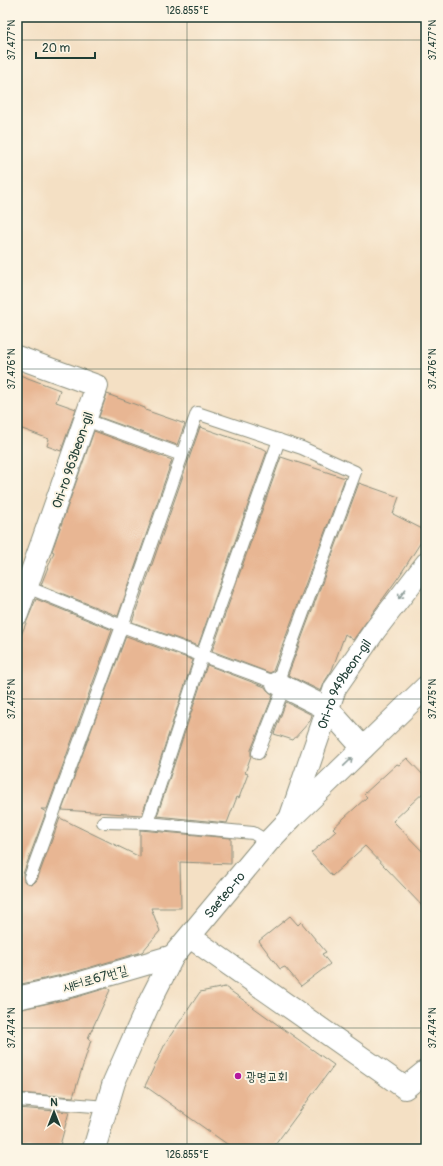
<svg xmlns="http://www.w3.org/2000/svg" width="443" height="1166" font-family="Pangolin,'Poor Story',sans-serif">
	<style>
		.building { fill: #e8b693 }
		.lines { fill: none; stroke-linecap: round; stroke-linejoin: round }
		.service-casing { stroke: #8a8e7c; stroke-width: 14 }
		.minor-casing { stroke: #8a8e7c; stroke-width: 24 }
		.tertiary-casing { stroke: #8a8e7c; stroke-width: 24 }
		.service { stroke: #fff; stroke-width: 12 }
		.minor { stroke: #fff; stroke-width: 22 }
		.tertiary { stroke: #fff; stroke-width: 22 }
		.oneway { stroke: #8f9e9a }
		.ticks { fill: none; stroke: #1f3d34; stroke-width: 1; stroke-opacity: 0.45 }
		.poi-dot { fill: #b5179e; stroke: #fcf5e5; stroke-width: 1.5 }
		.labels { text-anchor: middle; stroke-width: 4; stroke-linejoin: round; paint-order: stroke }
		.street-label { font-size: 13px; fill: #1f3d34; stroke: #fcf5e5 }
		.poi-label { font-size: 13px; fill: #1f3d34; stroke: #fcf5e5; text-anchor: start }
		.neatline { fill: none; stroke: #1f3d34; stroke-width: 1.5 }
		.ticks-label { font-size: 10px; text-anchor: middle; fill: #1f3d34 }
	</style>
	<rect width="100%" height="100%" fill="#fcf5e5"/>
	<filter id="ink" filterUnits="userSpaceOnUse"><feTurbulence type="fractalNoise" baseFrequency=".025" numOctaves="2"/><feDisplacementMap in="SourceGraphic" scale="8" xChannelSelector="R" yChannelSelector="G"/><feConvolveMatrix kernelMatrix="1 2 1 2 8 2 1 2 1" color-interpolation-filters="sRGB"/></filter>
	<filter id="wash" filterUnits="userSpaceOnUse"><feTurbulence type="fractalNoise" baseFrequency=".012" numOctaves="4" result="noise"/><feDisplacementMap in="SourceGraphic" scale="16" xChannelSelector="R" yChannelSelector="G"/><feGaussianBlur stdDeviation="0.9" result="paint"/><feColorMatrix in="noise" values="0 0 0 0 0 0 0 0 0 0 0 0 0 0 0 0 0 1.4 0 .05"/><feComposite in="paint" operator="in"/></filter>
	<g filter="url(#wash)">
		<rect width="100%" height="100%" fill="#f4e0c4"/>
		<g id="blocks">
			<!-- building -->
			<g class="building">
				<polygon points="17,374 60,390 56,402 76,409 61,451 47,446 49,439 17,427"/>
				<polygon points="107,394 145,408 145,410 185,424 177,445 99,417"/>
				<polygon points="200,427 264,449 267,451 198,646 132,622"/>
				<polygon points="94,431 172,460 118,616 41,585 54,552 52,551"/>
				<polygon points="281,457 345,478 273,671 270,673 212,651"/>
				<polygon points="359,483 399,497 393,514 426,531 426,534 400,575 353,640 345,634 332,670 325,681 321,691 288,675"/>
				<polygon points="36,599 112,630 47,809 41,809 46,812 23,874 24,881 31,884 34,883 37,880 60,818 140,857 140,830 231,838 231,864 180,862 181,908 151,908 160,931 142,952 71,973 17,985 17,645"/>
				<polygon points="126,636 193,660 142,815 62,810"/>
				<polygon points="207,665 265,687 267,690 273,695 251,750 251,756 245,773 248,774 239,798 237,797 227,823 157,816"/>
				<polygon points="286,702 312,715 310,721 293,740 274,734"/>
				<polygon points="407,758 426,778 426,790 393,821 426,855 426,910 365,846 332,876 311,853 336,831 333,828 367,797 364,794 397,764 399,765"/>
				<polygon points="290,916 298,925 301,922 326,952 322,954 330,964 301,986 285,967 280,969 259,941"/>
				<polygon points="225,987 334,1065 272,1149 234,1149 145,1086 166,1042 200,992"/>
				<polygon points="107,988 110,990 88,1038 91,1040 73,1097 17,1093 17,1041 21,1040 17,1024 17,1010 77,997"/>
				<polygon points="17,1108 69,1112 59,1149 17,1149"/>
			</g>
		</g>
	</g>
	<g filter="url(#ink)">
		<use href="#blocks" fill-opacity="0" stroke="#8a8e7c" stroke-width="1"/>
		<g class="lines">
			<defs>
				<g id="service">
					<polyline points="86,420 182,455 197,413 302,448 355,472 277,683 122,626 182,455"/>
					<polyline points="27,587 122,626 30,877"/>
					<polyline points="258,753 284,687"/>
					<polyline points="103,822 147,823 202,656 279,440"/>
					<polyline points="147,823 253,833 268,842"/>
					<polyline points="17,1100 107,1107"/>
				</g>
				<g id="minor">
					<polyline points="17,357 97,386 17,614"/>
					<polyline points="277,683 328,709 363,748"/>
					<polyline points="292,817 426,687"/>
					<path id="s1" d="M 290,819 L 335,688 L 375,630 L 426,564"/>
					<polyline points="190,937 405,1088 426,1071"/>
					<polyline points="17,998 74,985 173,956"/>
				</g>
				<g id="tertiary">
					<path id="s2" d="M 94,1149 L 114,1082 L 150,1001 L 173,956 L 268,842 L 290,819"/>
				</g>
			</defs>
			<!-- service casing -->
			<use href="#service" class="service-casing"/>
			<!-- minor casing -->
			<use href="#minor" class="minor-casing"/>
			<!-- tertiary casing -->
			<use href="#tertiary" class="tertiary-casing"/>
			<!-- service -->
			<use href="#service" class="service"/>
			<!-- minor -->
			<use href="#minor" class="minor"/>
			<!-- tertiary -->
			<use href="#tertiary" class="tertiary"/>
		</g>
		<!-- one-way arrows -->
		<defs><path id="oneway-shaft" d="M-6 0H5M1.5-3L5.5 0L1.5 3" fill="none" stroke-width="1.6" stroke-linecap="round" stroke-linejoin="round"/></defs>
		<g class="oneway">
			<use href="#oneway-shaft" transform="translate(402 594) rotate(127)"/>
			<use href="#oneway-shaft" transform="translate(348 762) rotate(-44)"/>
		</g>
	</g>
	<!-- ticks -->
	<path class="ticks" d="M 187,17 L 187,1149M 17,40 L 426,40M 17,369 L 426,369M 17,699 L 426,699M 17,1028 L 426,1028"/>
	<!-- markers -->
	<circle class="poi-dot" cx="238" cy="1076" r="4"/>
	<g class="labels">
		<!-- street labels -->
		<g class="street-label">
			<text transform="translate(72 460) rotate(-71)" y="5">Ori-ro 963beon-gil</text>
			<text dy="5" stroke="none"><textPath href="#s1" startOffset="146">Ori-ro 949beon-gil</textPath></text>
			<text dy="5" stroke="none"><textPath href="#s2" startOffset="289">Saeteo-ro</textPath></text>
			<text transform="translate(95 978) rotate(-16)" y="5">새터로67번길</text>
		</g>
		<!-- poi labels -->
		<g class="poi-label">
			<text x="246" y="1081">광명교회</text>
		</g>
	</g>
	<!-- margin -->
	<rect width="443" height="1166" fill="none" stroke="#fcf5e5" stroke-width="44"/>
	<!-- north arrow -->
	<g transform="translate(54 1112)" stroke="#fcf5e5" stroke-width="3" paint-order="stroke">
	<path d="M0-3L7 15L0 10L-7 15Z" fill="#1f3d34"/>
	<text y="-6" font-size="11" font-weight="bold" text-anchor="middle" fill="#1f3d34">N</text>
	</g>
	<!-- scale -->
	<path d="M36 52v6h59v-6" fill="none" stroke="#1f3d34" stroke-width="2"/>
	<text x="42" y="52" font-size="12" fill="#1f3d34" stroke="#fcf5e5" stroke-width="3" paint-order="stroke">20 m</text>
	<rect x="22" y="22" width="399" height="1122" class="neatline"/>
	<g class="ticks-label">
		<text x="187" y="14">126.855°E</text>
		<text transform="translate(11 40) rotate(-90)" y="4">37.477°N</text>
		<text transform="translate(432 40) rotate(-90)" y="4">37.477°N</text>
		<text transform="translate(11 369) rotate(-90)" y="4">37.476°N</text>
		<text transform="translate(432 369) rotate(-90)" y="4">37.476°N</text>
		<text transform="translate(11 699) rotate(-90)" y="4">37.475°N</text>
		<text transform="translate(432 699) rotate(-90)" y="4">37.475°N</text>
		<text transform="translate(11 1028) rotate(-90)" y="4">37.474°N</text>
		<text transform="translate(432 1028) rotate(-90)" y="4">37.474°N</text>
		<text x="187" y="1158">126.855°E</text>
	</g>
</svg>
